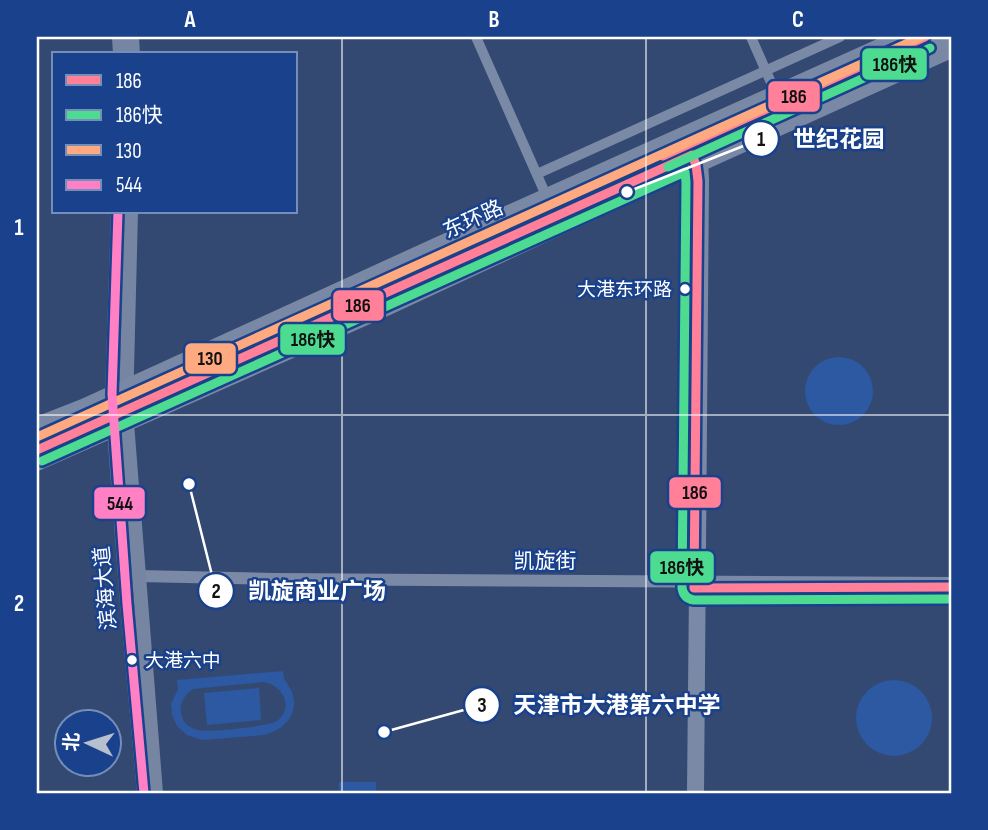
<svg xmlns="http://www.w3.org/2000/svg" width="988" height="830" font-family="'Sofia Sans Condensed','Noto Sans SC',sans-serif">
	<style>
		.green { fill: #2d58a2; fill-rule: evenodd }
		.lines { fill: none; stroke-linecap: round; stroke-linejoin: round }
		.minor { stroke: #7a8aa6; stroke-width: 10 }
		.tertiary { stroke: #7a8aa6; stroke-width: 12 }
		.secondary { stroke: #7685a2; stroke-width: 14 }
		.primary { stroke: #7989a5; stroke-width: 16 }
		.trunk { stroke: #7a8aa5; stroke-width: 16 }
		.bus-1-casing { stroke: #19418c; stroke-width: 14 }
		.bus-2-casing { stroke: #19418c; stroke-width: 14 }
		.bus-3-casing { stroke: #19418c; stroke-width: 14 }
		.bus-4-casing { stroke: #19418c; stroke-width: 14 }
		.bus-1 { stroke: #ff8098; stroke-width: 9 }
		.bus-2 { stroke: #4ddb92; stroke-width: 9 }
		.bus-3 { stroke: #ffa980; stroke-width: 9 }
		.bus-4 { stroke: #ff80c5; stroke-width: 9 }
		.grid { fill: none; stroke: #fff; stroke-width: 2; stroke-opacity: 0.55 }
		.bus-dot { fill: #fff; stroke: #19418c; stroke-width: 2.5 }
		.labels { text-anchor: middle; stroke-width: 5; stroke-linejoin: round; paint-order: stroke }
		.bus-label { font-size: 19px; fill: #fff; stroke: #19418c; text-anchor: end }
		.street-label { font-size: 21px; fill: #fff; stroke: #19418c }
		.leader { fill: none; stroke: #fff; stroke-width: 2.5 }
		.callout-dot { fill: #fff; stroke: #19418c; stroke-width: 2.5 }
		.mark-label { font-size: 21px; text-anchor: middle; font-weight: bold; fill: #111 }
		.callout-label { font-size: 23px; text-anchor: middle; font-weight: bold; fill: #fff; stroke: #19418c; stroke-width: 5; stroke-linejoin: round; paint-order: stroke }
		.line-badge { stroke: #19418c; stroke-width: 2.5 }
		.pale-badge-label { font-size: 19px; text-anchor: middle; font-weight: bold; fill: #111 }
		.neatline { fill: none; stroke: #fff; stroke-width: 2.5 }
		.grid-label { font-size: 23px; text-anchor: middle; font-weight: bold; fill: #fff }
	</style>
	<rect width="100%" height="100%" fill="#334972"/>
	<!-- green -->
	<g class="green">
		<circle cx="839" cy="391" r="34"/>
		<path d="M 283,671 C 283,681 288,683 292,692 C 300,714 284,730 264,735 L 202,740 L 187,735 L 177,726 L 172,715 L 171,704 L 178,689 L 177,680 ZM 263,682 C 282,684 295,707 277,721 C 270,726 207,733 198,730 C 190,728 184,724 182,717 C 178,705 184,695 193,689 Z"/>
		<circle cx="894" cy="718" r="38"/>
		<polygon points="259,688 261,720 207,725 204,693"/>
		<rect x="339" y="782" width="37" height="11"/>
	</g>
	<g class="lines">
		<!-- minor -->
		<g class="minor">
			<polyline points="476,37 557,220"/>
			<polyline points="751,37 784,112"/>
			<polyline points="690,132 703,162 704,179 699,793"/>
			<polyline points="683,136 696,165 698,181 692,793"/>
			<polyline points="537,174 840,37"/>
		</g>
		<!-- tertiary -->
		<polyline class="tertiary" points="138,576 273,579 951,583"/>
		<!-- secondary -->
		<g class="secondary">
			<polyline points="119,37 120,54"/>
			<polyline points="132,37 133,54"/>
			<polyline points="118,212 112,394 114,429 127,604 144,793"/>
			<polyline points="131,212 126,410 156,793"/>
		</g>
		<!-- primary -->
		<g class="primary">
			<polyline points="37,425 83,407 440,244 901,37"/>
			<polyline points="37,463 382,310 560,227 951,50"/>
		</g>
		<!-- trunk -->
		<g class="trunk">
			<polyline points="37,437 102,410"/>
			<polyline points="37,450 91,427 950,37"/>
		</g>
		<defs>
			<g id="bus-1">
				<polyline points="663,156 925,37"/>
				<polyline points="37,450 692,155 696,165 698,181 694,588 951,587"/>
			</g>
			<g id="bus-2">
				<polyline points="668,167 930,48"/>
				<path d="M 42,461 L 685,172 L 686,182 L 682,588 C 683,595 687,599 694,600 L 951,599"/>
			</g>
			<polyline id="bus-3" points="37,437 921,37"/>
			<polyline id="bus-4" points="118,212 112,394 127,604 144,793"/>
		</defs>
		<!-- bus-1 casing -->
		<use href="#bus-1" class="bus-1-casing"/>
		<!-- bus-2 casing -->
		<use href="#bus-2" class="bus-2-casing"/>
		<!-- bus-3 casing -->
		<use href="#bus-3" class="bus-3-casing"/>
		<!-- bus-4 casing -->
		<use href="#bus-4" class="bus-4-casing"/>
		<!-- bus-1 -->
		<use href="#bus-1" class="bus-1"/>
		<!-- bus-2 -->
		<use href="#bus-2" class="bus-2"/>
		<!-- bus-3 -->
		<use href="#bus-3" class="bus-3"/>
		<!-- bus-4 -->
		<use href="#bus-4" class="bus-4"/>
	</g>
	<!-- grid -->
	<path class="grid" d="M 342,37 L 342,793M 646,37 L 646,793M 37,415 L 951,415"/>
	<!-- markers -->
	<g class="bus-dot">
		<circle cx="685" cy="289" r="6"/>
		<circle cx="132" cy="660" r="6"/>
	</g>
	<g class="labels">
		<!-- bus labels -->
		<g class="bus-label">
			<text x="672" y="296">大港东环路</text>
			<text x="145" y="667" text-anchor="start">大港六中</text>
		</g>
		<!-- street labels -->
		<g class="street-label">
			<text transform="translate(473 219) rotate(-24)" y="7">东环路</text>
			<text x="545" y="568">凯旋街</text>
			<text transform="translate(105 588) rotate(-95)" y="7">滨海大道</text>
		</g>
	</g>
	<!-- callouts -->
	<path class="leader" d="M627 192L761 139M189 484L216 591M384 732L482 705"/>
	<g class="callout-dot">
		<circle cx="627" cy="192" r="7"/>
		<circle cx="189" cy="484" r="7"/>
		<circle cx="384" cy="732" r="7"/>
		<circle cx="761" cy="139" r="18"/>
		<circle cx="216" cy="591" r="18"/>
		<circle cx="482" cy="705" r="18"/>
	</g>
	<g class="mark-label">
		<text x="761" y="146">1</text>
		<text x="216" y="598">2</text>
		<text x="482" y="712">3</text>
	</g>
	<g class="callout-label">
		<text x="839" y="147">世纪花园</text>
		<text x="317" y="599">凯旋商业广场</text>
		<text x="617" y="713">天津市大港第六中学</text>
	</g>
	<g class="line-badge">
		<rect x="861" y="47" width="67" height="34" rx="7" fill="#4ddb92"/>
		<rect x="767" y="80" width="54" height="33" rx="7" fill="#ff8098"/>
		<rect x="332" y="289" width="53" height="33" rx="7" fill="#ff8098"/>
		<rect x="279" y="323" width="67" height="33" rx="7" fill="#4ddb92"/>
		<rect x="184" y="342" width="53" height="33" rx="7" fill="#ffa980"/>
		<rect x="668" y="476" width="54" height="33" rx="7" fill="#ff8098"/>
		<rect x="93" y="486" width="53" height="34" rx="7" fill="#ff80c5"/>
		<rect x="649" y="550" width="66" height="34" rx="7" fill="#4ddb92"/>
	</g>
	<g class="pale-badge-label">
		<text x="895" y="71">186快</text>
		<text x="794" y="103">186</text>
		<text x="358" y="312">186</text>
		<text x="313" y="346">186快</text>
		<text x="210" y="365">130</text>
		<text x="695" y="499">186</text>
		<text x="120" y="510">544</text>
		<text x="682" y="574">186快</text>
	</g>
	<!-- border -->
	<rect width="988" height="830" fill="none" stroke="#19418c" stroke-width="77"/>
	<!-- legend -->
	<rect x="52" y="52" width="245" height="161" fill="#19418c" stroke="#758dba" stroke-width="2"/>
	<rect x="66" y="75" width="35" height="10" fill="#ff8098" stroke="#758dba" stroke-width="2"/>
	<text x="116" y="88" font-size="21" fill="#ffffff">186</text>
	<rect x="66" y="110" width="35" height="10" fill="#4ddb92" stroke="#758dba" stroke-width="2"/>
	<text x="116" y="122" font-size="21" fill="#ffffff">186快</text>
	<rect x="66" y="145" width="35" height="10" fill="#ffa980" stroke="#758dba" stroke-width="2"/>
	<text x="116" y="158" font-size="21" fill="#ffffff">130</text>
	<rect x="66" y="180" width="35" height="10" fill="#ff80c5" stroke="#758dba" stroke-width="2"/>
	<text x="116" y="192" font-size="21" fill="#ffffff">544</text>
	<!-- north arrow -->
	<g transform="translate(88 743) rotate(274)"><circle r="33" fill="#19418c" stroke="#758dba" stroke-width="2"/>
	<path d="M0-5L12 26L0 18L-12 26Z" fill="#b8bfce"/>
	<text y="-10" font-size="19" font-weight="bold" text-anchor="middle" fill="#ffffff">北</text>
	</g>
	<rect x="38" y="38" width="912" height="754" class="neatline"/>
	<g class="grid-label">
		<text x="190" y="27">A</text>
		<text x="494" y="27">B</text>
		<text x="798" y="27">C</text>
		<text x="19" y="235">1</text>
		<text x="19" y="611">2</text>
	</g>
</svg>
